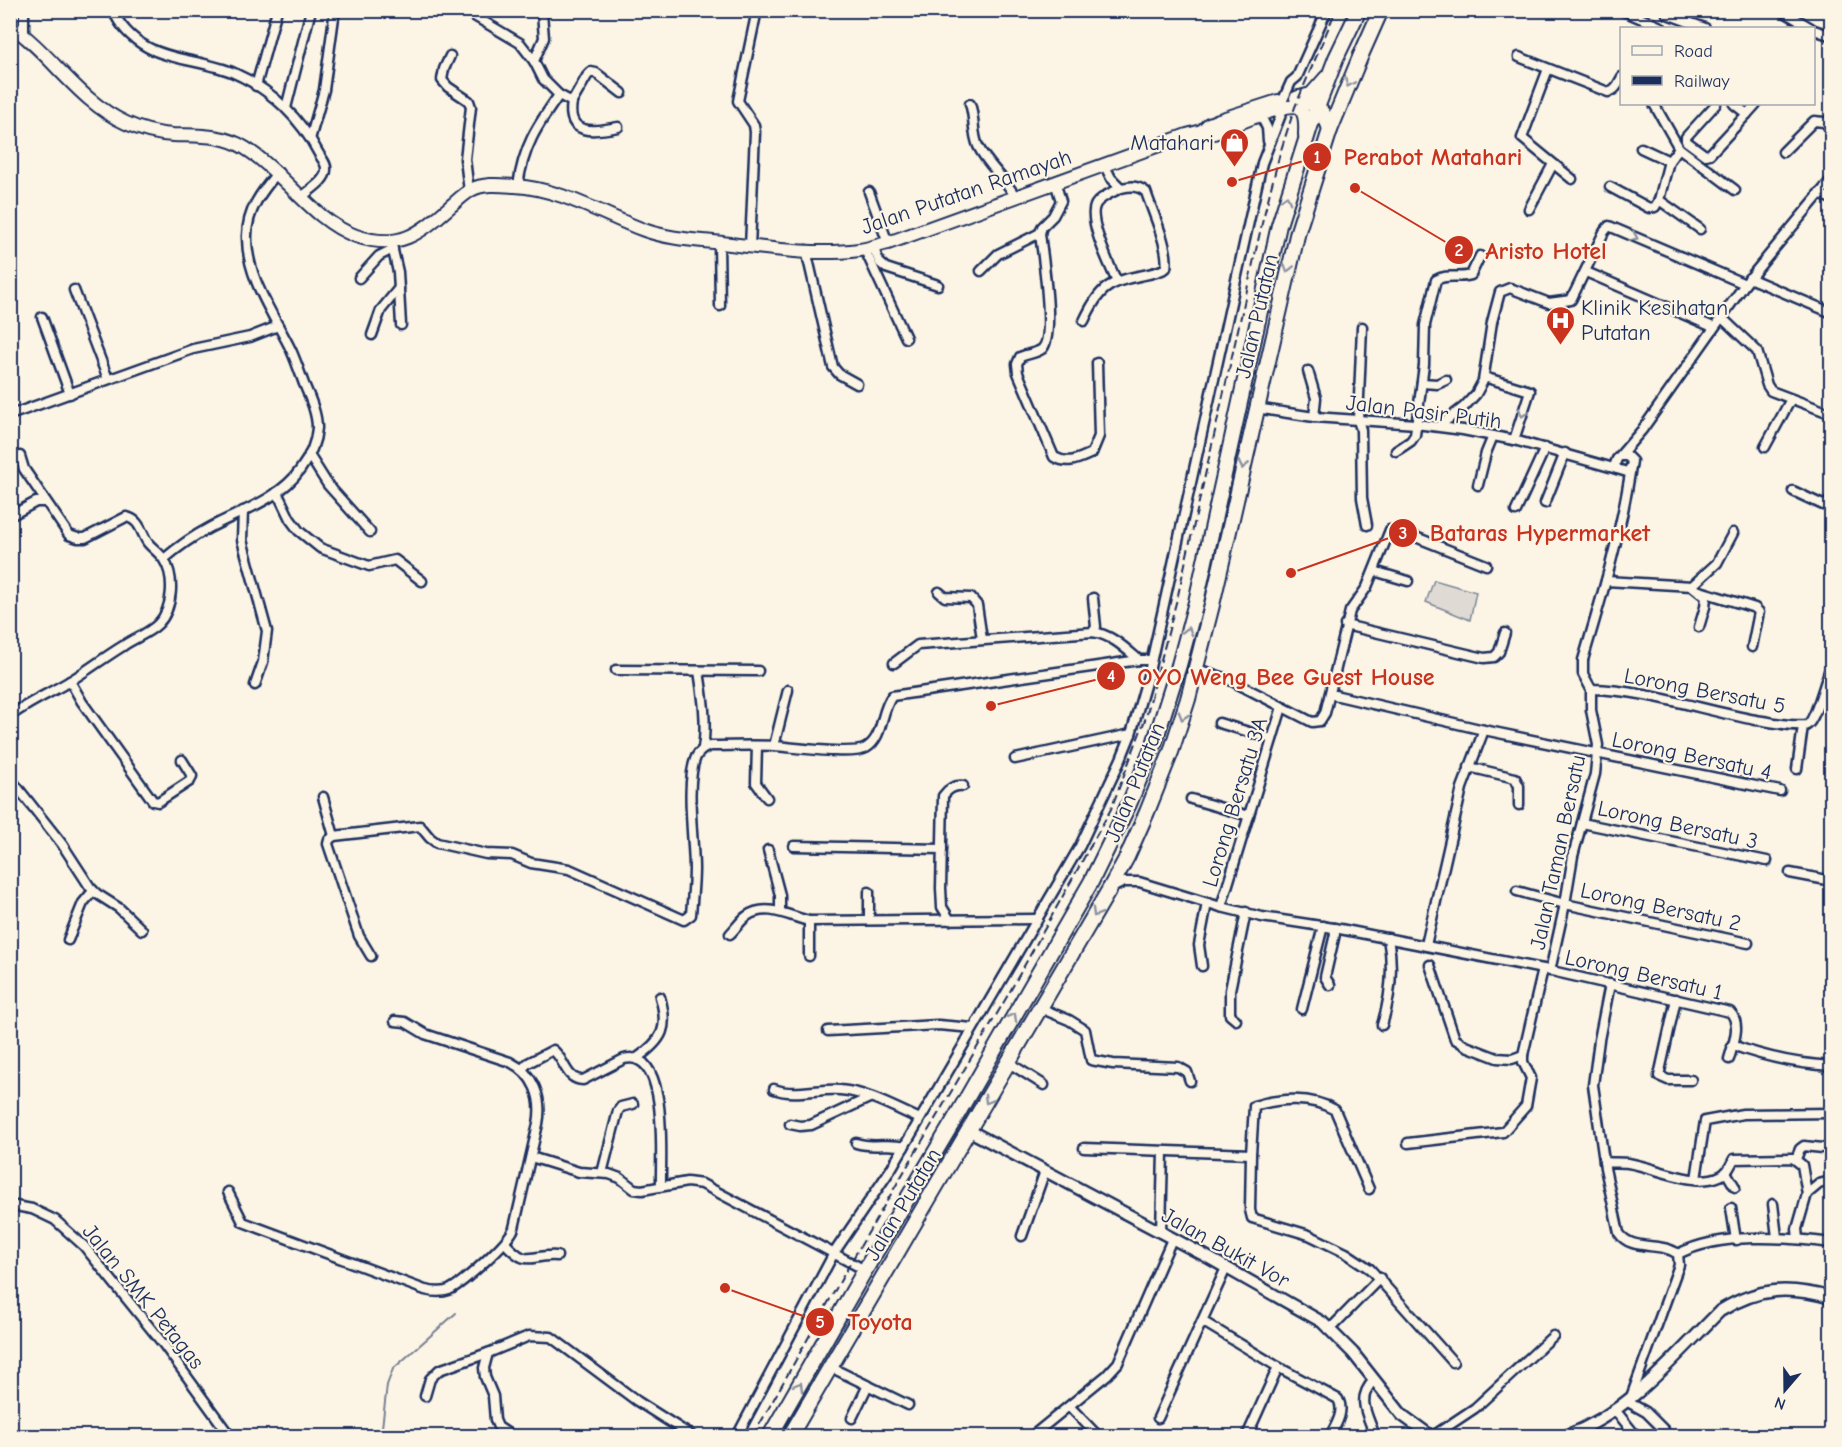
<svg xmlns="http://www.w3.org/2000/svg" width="1842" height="1447" font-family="'Comic Neue',sans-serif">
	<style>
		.green { fill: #dfdbd4; stroke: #7d8599; stroke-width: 1.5 }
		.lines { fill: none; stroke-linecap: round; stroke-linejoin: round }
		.stream { stroke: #767f94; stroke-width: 2 }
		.minor-casing { stroke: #1b2f5e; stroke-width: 13 }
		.tertiary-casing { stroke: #1b2f5e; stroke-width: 15 }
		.secondary-casing { stroke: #1b2f5e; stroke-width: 16 }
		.trunk-casing { stroke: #1b2f5e; stroke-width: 18 }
		.minor { stroke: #fcf5e5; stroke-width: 8 }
		.tertiary { stroke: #fcf5e5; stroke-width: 10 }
		.secondary { stroke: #fcf5e5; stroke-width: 12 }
		.trunk { stroke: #fcf5e5; stroke-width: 14 }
		.rail { stroke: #1b2f5e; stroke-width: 2; stroke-dasharray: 9 4.5; stroke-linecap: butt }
		.oneway { stroke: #8c92a2 }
		.labels { text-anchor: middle; stroke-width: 4.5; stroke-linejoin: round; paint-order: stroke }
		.poi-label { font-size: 22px; fill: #1b2f5e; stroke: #fcf5e5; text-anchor: end }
		.street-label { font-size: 22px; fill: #1b2f5e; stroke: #fcf5e5 }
		.leader { fill: none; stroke: #c8321e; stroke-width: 2 }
		.callout-dot { fill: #c8321e; stroke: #fcf5e5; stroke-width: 2 }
		.mark-label { font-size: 18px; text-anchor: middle; font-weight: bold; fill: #fff }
		.callout-label { font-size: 24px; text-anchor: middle; font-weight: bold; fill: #c8321e; stroke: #fcf5e5; stroke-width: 4.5; stroke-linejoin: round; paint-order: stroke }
	</style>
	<rect width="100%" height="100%" fill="#fcf5e5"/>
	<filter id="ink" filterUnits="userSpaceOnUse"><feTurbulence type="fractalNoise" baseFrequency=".0167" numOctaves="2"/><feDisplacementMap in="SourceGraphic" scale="12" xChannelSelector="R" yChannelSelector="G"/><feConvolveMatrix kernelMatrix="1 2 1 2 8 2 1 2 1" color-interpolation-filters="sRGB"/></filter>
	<g filter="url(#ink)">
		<!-- green -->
		<polygon class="green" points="1434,580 1476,592 1470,620 1426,602"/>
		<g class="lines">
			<!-- stream -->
			<polyline class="stream" points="381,1436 387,1385 393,1369 456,1313"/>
			<defs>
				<g id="minor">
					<path d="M 113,10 C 120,27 131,38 147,47 C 170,60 209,62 234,73 C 271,89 301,119 319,154 C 322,159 327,164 326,170 C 326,181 309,190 302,197"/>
					<path d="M 464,10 L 520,43 L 534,61 L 543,79 L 559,95 C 537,126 523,147 518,186"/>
					<polyline points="1621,10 1661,27"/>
					<polyline points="1781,10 1811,28"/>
					<polyline points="1667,14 1705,28"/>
					<polyline points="1814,30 1832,36"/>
					<polyline points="24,34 24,10"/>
					<polyline points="450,56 444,69 442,80 448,87 469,101 471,107 465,159 469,191"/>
					<path d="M 1519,57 L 1608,92 C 1616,90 1618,84 1622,77"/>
					<polyline points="534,61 544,38 542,13"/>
					<polyline points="1548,69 1522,138 1572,179"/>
					<polyline points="256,86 277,10"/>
					<polyline points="559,95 572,102 587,76 591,72 596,73 622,93"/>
					<polyline points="1283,100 1291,82 1297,77 1327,10"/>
					<path d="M 572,102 C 566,136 594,132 618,127"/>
					<path d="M 970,104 C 975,118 972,132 978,146 C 988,166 1005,178 1015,196"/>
					<polyline points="1654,104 1679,148 1735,190"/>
					<polyline points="1716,104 1686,137 1686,141 1705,155 1710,154 1747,114 1734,104"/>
					<polyline points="286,108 311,10"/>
					<polyline points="1747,114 1756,104"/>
					<polyline points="1261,116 1267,128 1268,141"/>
					<polyline points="311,136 324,90 335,10"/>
					<polyline points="1641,148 1669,161"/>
					<polyline points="1679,148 1669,161 1659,200 1700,229"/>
					<polyline points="1783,152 1814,121 1824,122 1832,129"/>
					<path d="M 1055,182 L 1061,201 L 1053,216 L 1042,227 L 1040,233 C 1042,253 1056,337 1042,349 C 1037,353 1027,354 1020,357 L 1017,364 L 1018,373 L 1054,457 C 1069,465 1078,459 1092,453 L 1099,436 L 1097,363"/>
					<polyline points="1610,187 1649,208 1655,207 1659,200"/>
					<polyline points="869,192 888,243"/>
					<polyline points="1818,194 1832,199"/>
					<polyline points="1529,209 1553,164"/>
					<polyline points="391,242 398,272 401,325"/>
					<polyline points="719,242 720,306"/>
					<polyline points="750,247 755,132 754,125 738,101 757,10"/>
					<polyline points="873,247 880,263 886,268 938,285"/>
					<polyline points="806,250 833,367 839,374 857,384"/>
					<polyline points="865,250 906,338"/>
					<polyline points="981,271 998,254 1040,233"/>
					<polyline points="1586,272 1713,327"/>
					<polyline points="359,278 379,256 393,249"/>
					<polyline points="1749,278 1832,313"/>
					<path d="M 1117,282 C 1110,266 1088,221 1095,206 C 1098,198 1113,192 1121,188"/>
					<polyline points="74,290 108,379"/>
					<polyline points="42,317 70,394"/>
					<polyline points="1721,317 1757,351 1767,385 1771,391 1832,414"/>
					<path d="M 1084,321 C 1098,291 1106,282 1139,276 C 1149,274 1157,273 1166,268 C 1170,249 1152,211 1146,192 C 1138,185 1131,186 1121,188 L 1111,178 L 1104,164"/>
					<polyline points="1362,327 1358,420 1361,430 1362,498 1367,525"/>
					<polyline points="372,335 381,310 399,288"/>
					<polyline points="1308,371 1316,398 1314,417"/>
					<polyline points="1484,377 1530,391 1514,440"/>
					<polyline points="1422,383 1437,384 1446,380"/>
					<polyline points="1256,408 1314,417 1416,424 1463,430 1514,440 1617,469"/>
					<polyline points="10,415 193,349 250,337 278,326"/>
					<polyline points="1439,426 1464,407 1476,394 1483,381 1492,322 1500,292 1510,288 1549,303 1571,300 1604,232 1609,226 1745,284"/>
					<polyline points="1765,447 1791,399"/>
					<path d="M 1396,451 L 1411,441 L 1415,435 L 1424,365 L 1425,325 L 1436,280 C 1447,273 1459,279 1471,275 L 1480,256"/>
					<polyline points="309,455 328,485 370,532"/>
					<polyline points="1620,456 1627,456 1632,461 1631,467 1627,472 1617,469 1615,464 1617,459 1642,430 1745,284 1832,179"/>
					<polyline points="1478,485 1486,453 1493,436"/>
					<polyline points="1793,491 1823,505 1828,504 1832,497"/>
					<polyline points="277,492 290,519 299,531 320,548 369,566 395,560 422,581"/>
					<polyline points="1545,503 1565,453"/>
					<polyline points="243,511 242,540 267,631 263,662 255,685"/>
					<polyline points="1516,511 1545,448"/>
					<polyline points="10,516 36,502 46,502"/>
					<path d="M 164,559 C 178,547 192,537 209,528 C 239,512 280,499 300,470 C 309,458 316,443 317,428 C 317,413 310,398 304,384 C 300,373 296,361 291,350 C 274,315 246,277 247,236 C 247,210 262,191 278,172"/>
					<polyline points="1374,571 1408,581"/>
					<polyline points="1606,581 1692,586 1706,597 1705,607 1699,627"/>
					<polyline points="1692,586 1717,563 1733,533"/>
					<polyline points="1700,591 1755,608 1759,612 1752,647"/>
					<polyline points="939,592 945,597 971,598 977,605 982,639"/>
					<polyline points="1093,598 1096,627 1093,632"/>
					<polyline points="1345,625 1484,658 1494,657 1499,652 1505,633"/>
					<path d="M 894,663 L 918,645 L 1093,632 C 1112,635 1125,648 1139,660"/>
					<polyline points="1197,669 1228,679 1312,722 1320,721 1325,713 1350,611 1367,587 1390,530 1398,530 1486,565"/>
					<polyline points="616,670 758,671"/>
					<path d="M 699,671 C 703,697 707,723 703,748"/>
					<polyline points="70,681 82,702 153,801 158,802 190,781 192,776 182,760"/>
					<path d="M 1591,689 C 1647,690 1701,710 1756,720 C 1773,722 1790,727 1807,725 C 1816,720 1826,676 1832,664"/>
					<polyline points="1330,694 1484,730 1780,791"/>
					<path d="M 10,716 C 29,702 50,693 70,681 C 88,670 105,657 123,646 C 134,638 148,634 158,624 C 173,609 175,577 164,560 C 160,553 153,549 148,543 C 141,533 140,519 126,517 L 85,538 L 78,538 L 69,535 L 24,469 L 20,456"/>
					<polyline points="1219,723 1272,739"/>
					<polyline points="757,746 756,783 767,798"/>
					<polyline points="774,746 788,690"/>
					<polyline points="1015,759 1131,734"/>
					<polyline points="1469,767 1515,778 1519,786 1519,805"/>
					<polyline points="1797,769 1803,726"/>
					<polyline points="10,778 62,844 90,887 97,894 119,908 142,930"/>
					<polyline points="323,797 334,836"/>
					<polyline points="1191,799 1249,816"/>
					<polyline points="1582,823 1767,861"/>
					<polyline points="794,846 942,849"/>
					<polyline points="768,850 780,895 780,911"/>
					<polyline points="1790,873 1832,881"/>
					<path d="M 1112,888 L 1124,882 L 1139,882 L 1221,907 L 1262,917 L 1340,929 L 1543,969 L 1730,1012 C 1742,1024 1733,1044 1729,1059"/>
					<polyline points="1517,891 1565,904 1748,943"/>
					<polyline points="869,892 869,920"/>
					<polyline points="1221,907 1282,707"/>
					<path d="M 950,920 L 942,907 L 941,888 L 943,796 C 948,789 954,785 963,786"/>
					<path d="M 730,934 C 736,928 741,920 747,916 C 766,902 791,917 809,921 L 1038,919"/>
					<polyline points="68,940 83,903 93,891"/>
					<polyline points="1426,945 1462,788 1484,730"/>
					<path d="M 371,956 L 359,936 L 328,844 L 329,840 L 334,836 L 420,826 L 430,838 L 437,843 L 486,854 L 512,855 L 531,863 L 569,869 L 684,920 L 691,915 C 692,900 694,884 694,869 C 694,840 685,782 696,757 C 699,751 704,748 710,746 C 731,746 753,745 774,746 C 792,747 853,756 866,748 C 884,737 880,712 892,696 L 1139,660 L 1151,660"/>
					<polyline points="809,956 809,921"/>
					<polyline points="1430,965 1455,1039 1466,1046 1497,1058 1512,1059 1523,1055"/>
					<polyline points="1202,966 1199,945 1207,903"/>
					<path d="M 1550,971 L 1565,904 L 1573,856 L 1595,774 L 1597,754 L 1598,745 L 1591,710 L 1591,689 L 1583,674 L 1583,660 C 1602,596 1621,533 1631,467"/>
					<path d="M 1610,984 L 1599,1040 L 1593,1085 L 1605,1168 L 1619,1233 C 1631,1252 1661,1241 1678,1254 L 1679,1265 L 1631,1397"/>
					<polyline points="1330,985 1325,977 1335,934 1334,928"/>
					<polyline points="1676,999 1659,1076 1668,1080 1691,1080"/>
					<polyline points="1040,1008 1069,1020 1085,1030 1091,1060 1113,1064 1178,1067 1187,1072 1190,1081"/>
					<polyline points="1302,1009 1323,926"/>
					<polyline points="1236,1020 1230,1015 1230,990 1246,912"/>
					<path d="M 1382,1025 C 1391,996 1394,969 1388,938"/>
					<polyline points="828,1031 938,1025 973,1028"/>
					<path d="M 1732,1045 C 1765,1057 1797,1064 1832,1066"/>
					<path d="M 637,1058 C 663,1040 669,1028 660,997"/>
					<polyline points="1009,1063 1044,1085"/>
					<path d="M 522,1069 L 528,1063 L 553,1050 C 565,1059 565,1080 583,1080 L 624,1059 C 670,1047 660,1161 661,1186"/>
					<path d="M 774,1089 C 795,1097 818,1088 840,1090 C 867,1092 895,1108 920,1119"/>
					<polyline points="790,1124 800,1126 811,1125 869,1098"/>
					<path d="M 856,1143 C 876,1149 886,1142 904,1147"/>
					<polyline points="1408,1143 1503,1132 1526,1106 1531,1078 1523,1062 1523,1055 1543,969"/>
					<path d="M 1084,1148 L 1251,1154 L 1254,1106 C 1280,1098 1311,1096 1335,1110 L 1369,1189"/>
					<polyline points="1251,1154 1250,1210 1252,1218 1309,1235 1346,1253 1370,1269 1453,1362"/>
					<polyline points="531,1157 579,1172 609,1174 620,1178 634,1189 642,1190 687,1182 702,1184 865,1270"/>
					<polyline points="1796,1159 1800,1149 1804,1146 1832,1149"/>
					<path d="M 1604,1162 C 1612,1163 1620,1162 1628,1163 C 1654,1167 1695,1188 1720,1176 C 1728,1173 1730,1166 1734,1159 L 1793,1158 L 1802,1165 L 1807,1194 L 1797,1229 L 1798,1239"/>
					<polyline points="1726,1172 1735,1187"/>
					<polyline points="602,1173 618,1111 621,1107 633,1104"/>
					<polyline points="1696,1179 1705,1121 1743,1114 1832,1113"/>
					<path d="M 228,1192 L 243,1222 L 425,1290 C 433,1292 441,1293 449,1290 C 463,1283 509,1242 514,1228 L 538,1124 C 543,1098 534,1074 510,1062 L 425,1034 L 405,1022 L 395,1021"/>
					<polyline points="1807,1194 1819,1184 1830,1181"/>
					<polyline points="1773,1204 1777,1237"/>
					<polyline points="10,1205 32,1209 55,1220 84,1246 164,1345 230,1436"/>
					<polyline points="1731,1208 1736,1240"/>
					<polyline points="1161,1233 1163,1152"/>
					<polyline points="1022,1236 1045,1171"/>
					<path d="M 505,1243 C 529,1269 528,1254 557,1256"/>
					<path d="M 1678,1254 C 1721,1232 1784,1237 1832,1243"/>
					<path d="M 1202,1321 L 1278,1367 L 1338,1399 C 1345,1411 1336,1425 1330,1436"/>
					<polyline points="1330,1329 1380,1278"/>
					<polyline points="830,1367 908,1405"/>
					<path d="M 1374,1380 C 1355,1399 1368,1415 1375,1436"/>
					<polyline points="425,1396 430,1379 439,1370 488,1353"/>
					<polyline points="1628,1402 1646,1412 1664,1430"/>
					<polyline points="1070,1407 1098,1436"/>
					<polyline points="1616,1411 1636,1436"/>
					<polyline points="852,1418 868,1385"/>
					<polyline points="1158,1418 1226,1268"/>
					<polyline points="510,1435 498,1427 495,1420 493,1396 485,1377 484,1368 488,1353 529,1336 551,1337 637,1401 692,1436"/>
					<polyline points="737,1436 834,1253 891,1169 1080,846 1121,759 1131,734 1149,672 1262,163 1284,107"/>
					<polyline points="1032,1436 1107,1375 1118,1363 1172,1239"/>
					<polyline points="1247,1436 1278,1367"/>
					<polyline points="1433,1436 1475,1408 1553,1336"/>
				</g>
				<g id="tertiary">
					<polyline points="970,1131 1202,1254 1322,1322 1353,1353 1402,1415 1431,1436"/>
					<path d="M 1566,1436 C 1630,1412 1673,1358 1720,1311 C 1759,1287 1789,1286 1832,1298"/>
				</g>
				<g id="secondary">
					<path d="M 10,25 C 52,54 78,101 126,123 C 141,130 157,134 173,135 C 198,136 223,134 245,148 C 284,172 313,221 356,236 C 401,251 420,233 452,205 C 458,200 464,194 471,190 C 484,183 500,185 515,186 C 562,189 601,214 644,230 C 669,239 696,240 722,243 C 766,248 814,256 859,250 C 869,249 878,245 888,243 L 1187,135 L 1202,131 L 1214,133 C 1229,128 1288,100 1299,108 C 1307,114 1305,127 1305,135"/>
					<polyline points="1296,98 1311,94 1326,77"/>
					<polyline points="1202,131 1209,124 1219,120 1278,101"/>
				</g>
				<g id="trunk">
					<path d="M 1299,98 C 1316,103 1326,113 1330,130"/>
					<polyline points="770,1436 865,1270 953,1122 1091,882 1129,804 1154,744 1179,665 1196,602 1279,225 1312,121 1336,58 1359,10"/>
					<polyline points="790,1436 1109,890 1127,857 1147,812 1171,752 1188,699 1212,605 1298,231 1330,130 1361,55 1381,10"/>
				</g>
			</defs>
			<!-- minor casing -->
			<use href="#minor" class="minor-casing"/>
			<!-- tertiary casing -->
			<use href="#tertiary" class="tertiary-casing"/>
			<!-- secondary casing -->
			<use href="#secondary" class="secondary-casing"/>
			<!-- trunk casing -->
			<use href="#trunk" class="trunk-casing"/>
			<!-- minor -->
			<use href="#minor" class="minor"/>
			<!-- tertiary -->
			<use href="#tertiary" class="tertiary"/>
			<!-- secondary -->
			<use href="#secondary" class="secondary"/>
			<!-- trunk -->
			<use href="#trunk" class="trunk"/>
			<!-- rail -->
			<polyline class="rail" points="753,1436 851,1262 1008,995 1111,809 1146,717 1178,595 1263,219 1280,153 1295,107 1336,10"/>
		</g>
		<!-- one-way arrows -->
		<defs><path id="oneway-chevron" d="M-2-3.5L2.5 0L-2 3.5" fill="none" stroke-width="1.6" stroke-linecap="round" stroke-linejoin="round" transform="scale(1.5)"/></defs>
		<g class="oneway">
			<use href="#oneway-chevron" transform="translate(1349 83) rotate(112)"/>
			<use href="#oneway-chevron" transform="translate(1286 199) rotate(-74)"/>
			<use href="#oneway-chevron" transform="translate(1634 237) rotate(23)"/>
			<use href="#oneway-chevron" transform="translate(1288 268) rotate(104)"/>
			<use href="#oneway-chevron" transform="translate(1523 413) rotate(108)"/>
			<use href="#oneway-chevron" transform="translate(1243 465) rotate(103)"/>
			<use href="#oneway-chevron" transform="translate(1188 631) rotate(-75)"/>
			<use href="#oneway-chevron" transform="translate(1183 716) rotate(107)"/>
			<use href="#oneway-chevron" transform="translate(1096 913) rotate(120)"/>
			<use href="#oneway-chevron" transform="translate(1013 1017) rotate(-60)"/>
			<use href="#oneway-chevron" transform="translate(988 1100) rotate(120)"/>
			<use href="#oneway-chevron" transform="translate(799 1386) rotate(-60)"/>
		</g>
	</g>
	<!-- icons -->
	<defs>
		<symbol id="shop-pin" viewBox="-11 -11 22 30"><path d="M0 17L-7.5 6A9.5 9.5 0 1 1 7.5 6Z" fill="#c8321e" stroke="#fcf5e5"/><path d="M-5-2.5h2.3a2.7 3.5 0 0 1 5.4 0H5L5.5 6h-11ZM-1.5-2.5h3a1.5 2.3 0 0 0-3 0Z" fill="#fff"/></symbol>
		<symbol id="hospital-pin" viewBox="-11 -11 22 30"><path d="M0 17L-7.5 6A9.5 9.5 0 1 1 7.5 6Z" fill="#c8321e" stroke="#fcf5e5"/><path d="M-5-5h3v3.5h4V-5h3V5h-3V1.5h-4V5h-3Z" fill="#fff"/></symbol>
	</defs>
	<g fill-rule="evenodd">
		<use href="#shop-pin" x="1218" y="126" width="33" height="45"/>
		<use href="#hospital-pin" x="1544" y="304" width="33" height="45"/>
	</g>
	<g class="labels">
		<!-- poi labels -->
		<g class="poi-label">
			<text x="1214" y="150">Matahari</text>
			<text x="1581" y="315" text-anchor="start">Klinik Kesihatan<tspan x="1581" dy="25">Putatan</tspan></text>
		</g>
		<!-- street labels -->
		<g class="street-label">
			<text transform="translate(966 191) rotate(-19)" y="8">Jalan Putatan Ramayah</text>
			<text transform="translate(1256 316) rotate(-77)" y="8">Jalan Putatan</text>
			<text transform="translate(1424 411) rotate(7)" y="8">Jalan Pasir Putih</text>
			<text transform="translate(1705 690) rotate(11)" y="8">Lorong Bersatu 5</text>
			<text transform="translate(1692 755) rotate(12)" y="8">Lorong Bersatu 4</text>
			<text transform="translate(1134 782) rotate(-68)" y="8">Jalan Putatan</text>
			<text transform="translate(1234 802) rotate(-73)" y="8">Lorong Bersatu 3A</text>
			<text transform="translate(1678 824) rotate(12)" y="8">Lorong Bersatu 3</text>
			<text transform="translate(1557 852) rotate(-78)" y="8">Jalan Taman Bersatu</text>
			<text transform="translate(1661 906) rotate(12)" y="8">Lorong Bersatu 2</text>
			<text transform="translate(1644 974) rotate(13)" y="8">Lorong Bersatu 1</text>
			<text transform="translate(902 1204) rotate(-59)" y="8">Jalan Putatan</text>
			<text transform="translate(1226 1247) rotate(29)" y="8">Jalan Bukit Vor</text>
			<text transform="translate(144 1296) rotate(51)" y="8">Jalan SMK Petagas</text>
		</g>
	</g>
	<!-- callouts -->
	<path class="leader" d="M1232 182L1317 157M1355 188L1459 250M1291 573L1403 533M991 706L1111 676M725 1288L820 1322"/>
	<g class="callout-dot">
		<circle cx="1232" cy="182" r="6"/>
		<circle cx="1355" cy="188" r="6"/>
		<circle cx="1291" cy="573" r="6"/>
		<circle cx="991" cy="706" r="6"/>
		<circle cx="725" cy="1288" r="6"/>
		<circle cx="1317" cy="157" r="15"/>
		<circle cx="1459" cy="250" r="15"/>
		<circle cx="1403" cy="533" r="15"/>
		<circle cx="1111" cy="676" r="15"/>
		<circle cx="820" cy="1322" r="15"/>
	</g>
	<g class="mark-label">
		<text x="1317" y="163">1</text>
		<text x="1459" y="256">2</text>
		<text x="1403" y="539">3</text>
		<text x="1111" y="682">4</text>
		<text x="820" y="1328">5</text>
	</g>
	<g class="callout-label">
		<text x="1433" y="165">Perabot Matahari</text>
		<text x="1546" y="259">Aristo Hotel</text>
		<text x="1540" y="541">Bataras Hypermarket</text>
		<text x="1286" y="685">OYO Weng Bee Guest House</text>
		<text x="880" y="1330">Toyota</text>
	</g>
	<!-- margin -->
	<rect width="1842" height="1447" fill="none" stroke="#fcf5e5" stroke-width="36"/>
	<rect x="18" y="18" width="1806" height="1411" fill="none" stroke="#1b2f5e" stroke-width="2" filter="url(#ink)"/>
	<!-- legend -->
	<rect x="1620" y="27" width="195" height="78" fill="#fcf5e5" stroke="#a2a6af" stroke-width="1.5"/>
	<rect x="1632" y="46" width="30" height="9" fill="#fcf5e5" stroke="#a2a6af" stroke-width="1.5"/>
	<text x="1674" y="57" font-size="18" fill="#1b2f5e">Road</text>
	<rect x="1632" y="76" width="30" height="9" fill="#1b2f5e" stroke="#a2a6af" stroke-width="1.5"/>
	<text x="1674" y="87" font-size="18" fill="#1b2f5e">Railway</text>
	<!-- north arrow -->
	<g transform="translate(1785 1390) rotate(200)" stroke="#fcf5e5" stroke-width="4.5" paint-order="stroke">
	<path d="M0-4.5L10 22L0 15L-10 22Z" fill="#1b2f5e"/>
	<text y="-9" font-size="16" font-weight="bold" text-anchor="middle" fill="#1b2f5e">N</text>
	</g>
</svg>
